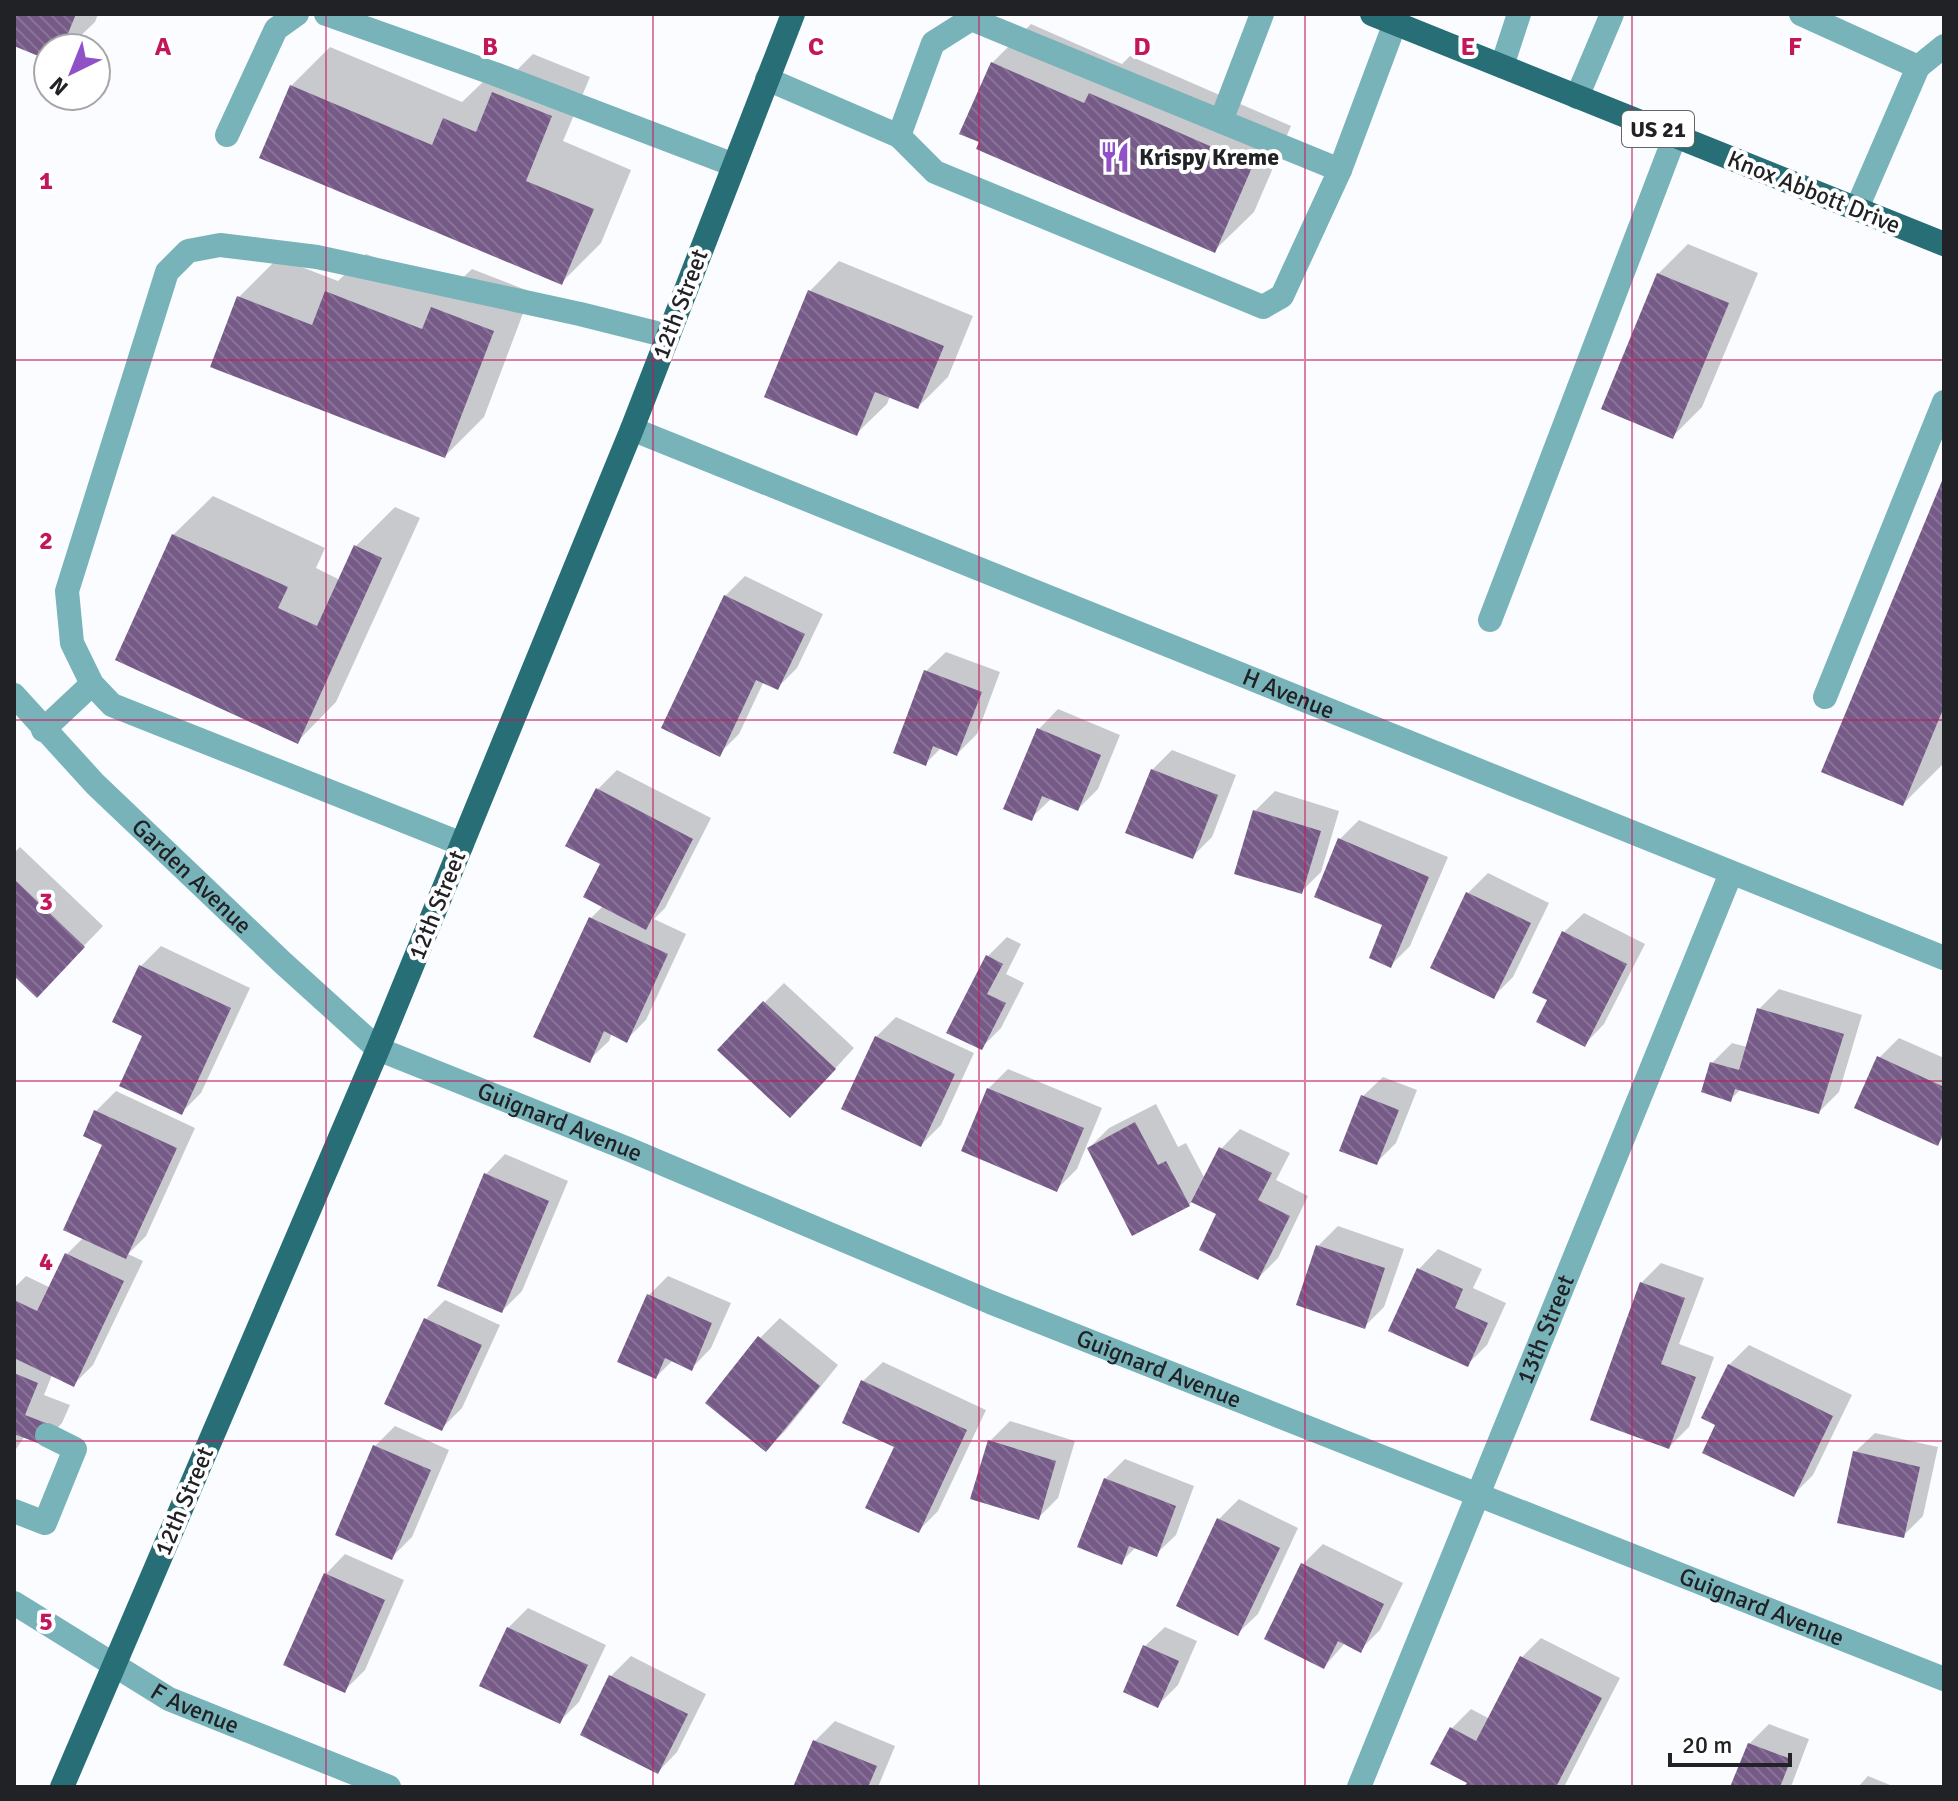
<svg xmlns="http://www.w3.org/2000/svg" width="1958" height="1801" font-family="Signika,sans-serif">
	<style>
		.shadow { fill: #0003 }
		.building { fill: url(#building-back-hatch) }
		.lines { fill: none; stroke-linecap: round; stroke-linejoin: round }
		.minor { stroke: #78b3ba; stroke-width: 24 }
		.major { stroke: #276e76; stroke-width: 24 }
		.grid { fill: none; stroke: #c2185b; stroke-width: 2; stroke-opacity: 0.55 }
		.labels { text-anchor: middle; stroke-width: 8; stroke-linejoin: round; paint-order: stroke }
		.shield { fill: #fff; stroke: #636466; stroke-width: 2 }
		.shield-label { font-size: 22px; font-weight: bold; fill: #202225 }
		.poi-label { font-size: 24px; font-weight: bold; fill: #202225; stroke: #fff; text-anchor: start }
		.street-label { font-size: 24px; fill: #202225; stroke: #fff }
		.grid-label { font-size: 26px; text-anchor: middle; font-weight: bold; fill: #c2185b; stroke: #fff; stroke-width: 8; stroke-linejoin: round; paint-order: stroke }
	</style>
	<defs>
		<pattern id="building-back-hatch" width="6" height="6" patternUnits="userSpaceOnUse" patternTransform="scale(2)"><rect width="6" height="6" fill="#765a88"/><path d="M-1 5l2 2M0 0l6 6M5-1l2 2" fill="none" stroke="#887396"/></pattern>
	</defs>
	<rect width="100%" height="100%" fill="#fafcff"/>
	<!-- shadow -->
	<g class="shadow">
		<polygon points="14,14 98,14 95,22 68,48 48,48 48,58 14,44"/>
		<polygon points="1031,24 1122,64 1130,56 1291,126 1254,212 1214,251 992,63"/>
		<polygon points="330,47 462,102 484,81 500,87 533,54 590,77 563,141 631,170 601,243 562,282 291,86"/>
		<polygon points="1688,244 1758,273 1702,407 1673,436 1658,274"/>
		<polygon points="366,254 453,287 472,269 531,292 484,417 445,456 239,297 278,258 338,281"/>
		<polygon points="839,261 973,316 948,377 918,407 890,396 887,404 857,433 810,291"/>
		<polygon points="1944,481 1944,759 1942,765 1903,804"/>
		<polygon points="213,496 325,548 316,568 340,580 356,546 395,507 420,518 336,702 297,742 173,535"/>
		<polygon points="745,576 823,614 797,668 777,688 764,681 739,734 719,754 725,596"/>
		<polygon points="946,652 1000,672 977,734 957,754 941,748 926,763 926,671"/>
		<polygon points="1058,709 1120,735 1098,789 1078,809 1052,798 1031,818 1039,729"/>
		<polygon points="1172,750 1236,775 1212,837 1192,857 1152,770"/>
		<polygon points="617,770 711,818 665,908 654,919 686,934 646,1020 626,1040 612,1033 609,1041 589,1060 590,919 603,906 597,790"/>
		<polygon points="1275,791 1339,811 1321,872 1301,892 1255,811"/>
		<polygon points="1359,820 1448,857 1410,946 1390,966 1385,924 1340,839"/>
		<polygon points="20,847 103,926 56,975 14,973 14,853"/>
		<polygon points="1488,873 1549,903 1513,977 1493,997 1468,893"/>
		<polygon points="1584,913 1645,944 1604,1024 1585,1044 1550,1000 1564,932"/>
		<polygon points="1007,937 1021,944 1006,974 1024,983 1001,1028 981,1048 987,957"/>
		<polygon points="161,946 250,988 201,1093 181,1113 145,1036 141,966"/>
		<polygon points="784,983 854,1048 810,1096 764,1003"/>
		<polygon points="1779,989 1862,1015 1839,1092 1819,1112 1741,1089 1731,1099 1712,1063 1732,1043 1747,1047 1759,1009"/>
		<polygon points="896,1017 974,1053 941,1125 921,1145 876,1037"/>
		<polygon points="1899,1038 1944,1058 1944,1137 1937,1143 1879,1058"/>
		<polygon points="1008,1069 1102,1108 1077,1169 1057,1189 988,1089"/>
		<polygon points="1383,1077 1417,1090 1396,1143 1376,1163 1363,1096"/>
		<polygon points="116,1091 195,1128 146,1236 128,1254 143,1261 93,1365 73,1385 52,1375 44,1395 70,1405 62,1423 43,1443 25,1436 14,1452 14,1288 26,1276 51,1288 67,1254 84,1237 105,1144 96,1111"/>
		<polygon points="1156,1104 1178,1147 1186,1143 1205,1179 1221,1149 1240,1129 1290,1153 1276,1180 1308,1196 1278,1258 1258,1278 1219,1213 1193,1201 1189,1205 1089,1148 1109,1128"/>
		<polygon points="505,1154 568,1181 522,1291 502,1311 486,1174"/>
		<polygon points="1338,1226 1404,1249 1384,1307 1364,1327 1298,1304 1318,1246"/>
		<polygon points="1438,1249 1482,1269 1473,1288 1506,1303 1487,1345 1467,1365 1419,1269"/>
		<polygon points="1661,1263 1704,1278 1679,1344 1714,1357 1689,1427 1669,1447 1641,1283"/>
		<polygon points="668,1276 731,1303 711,1348 692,1368 673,1360 656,1377 648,1296"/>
		<polygon points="445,1300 500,1325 462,1408 442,1428 426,1319"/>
		<polygon points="780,1318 838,1365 786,1430 766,1450 760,1338"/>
		<polygon points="1749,1345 1852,1395 1813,1475 1793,1495 1729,1365"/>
		<polygon points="883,1362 986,1410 938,1511 918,1531 897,1446 863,1381"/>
		<polygon points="1010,1421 1075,1441 1058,1498 1038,1518 990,1441"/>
		<polygon points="395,1426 449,1450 412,1537 392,1557 375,1446"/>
		<polygon points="1875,1433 1938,1447 1923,1516 1903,1536 1855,1452"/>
		<polygon points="1125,1459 1194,1486 1176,1535 1156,1554 1136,1547 1121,1562 1105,1479"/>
		<polygon points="1239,1499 1298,1528 1258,1614 1238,1633 1219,1519"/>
		<polygon points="1323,1544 1403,1583 1380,1630 1360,1650 1345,1643 1324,1667 1267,1639 1303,1564"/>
		<polygon points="345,1554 404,1580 365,1670 345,1690 326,1574"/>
		<polygon points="528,1608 606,1645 579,1702 559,1722 508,1628"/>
		<polygon points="1165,1627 1197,1641 1178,1685 1158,1705 1145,1646"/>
		<polygon points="1541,1638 1620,1678 1564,1787 1467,1787 1469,1782 1451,1729 1471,1709 1490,1719 1521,1658"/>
		<polygon points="631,1656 706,1694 677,1752 658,1772 611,1676"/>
		<polygon points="835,1721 895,1746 878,1787 796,1787 815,1741"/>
		<polygon points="1769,1724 1809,1739 1792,1784 1790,1787 1733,1787 1749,1744"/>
		<polygon points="1868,1776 1895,1787 1858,1787"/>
	</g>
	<!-- building -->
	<g class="building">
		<polygon points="14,14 76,14 62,48 48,48 48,60 14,46"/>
		<polygon points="991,62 1084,103 1089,93 1253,165 1215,253 976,149 979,142 959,134"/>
		<polygon points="290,85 432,145 443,118 476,132 492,92 552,116 526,181 594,209 562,285 259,158"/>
		<polygon points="1657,273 1729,303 1673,439 1601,409"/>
		<polygon points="808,290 944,346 918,409 875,392 857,436 764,397"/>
		<polygon points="325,291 422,329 431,307 494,331 445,458 210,367 237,296 312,325"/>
		<polygon points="1944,476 1944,707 1903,806 1821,772"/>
		<polygon points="172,534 288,587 278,608 317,626 354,545 382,558 298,744 115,660"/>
		<polygon points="724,595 805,634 778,690 756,680 720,757 661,728"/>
		<polygon points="924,670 982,692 957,756 933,746 926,766 893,753"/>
		<polygon points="1037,728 1101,755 1078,811 1042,796 1032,821 1003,809"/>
		<polygon points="1151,769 1218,795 1193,859 1125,833"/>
		<polygon points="596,788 693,839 646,930 583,897 600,864 565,846"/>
		<polygon points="1253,810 1321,831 1302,894 1234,874"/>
		<polygon points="1338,838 1429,877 1391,968 1369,958 1382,925 1314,897"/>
		<polygon points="14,879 85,947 37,998 14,976"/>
		<polygon points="1466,892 1531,923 1494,999 1430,968"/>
		<polygon points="589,917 668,954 627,1043 604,1031 590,1063 533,1037"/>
		<polygon points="1562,931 1627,964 1585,1047 1536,1022 1547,1000 1532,993"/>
		<polygon points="986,955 1003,964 987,994 1006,1003 982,1050 946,1033"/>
		<polygon points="139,965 231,1008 182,1115 119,1086 142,1036 112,1022"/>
		<polygon points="763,1001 836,1069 790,1118 717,1050"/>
		<polygon points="1757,1008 1844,1034 1819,1114 1735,1089 1731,1102 1701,1092 1710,1062 1739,1070"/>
		<polygon points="875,1036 955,1074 921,1147 841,1109"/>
		<polygon points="1877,1056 1944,1087 1944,1132 1938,1146 1854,1108"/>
		<polygon points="987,1088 1084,1128 1057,1192 961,1151"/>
		<polygon points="1361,1095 1399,1110 1377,1165 1339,1151"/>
		<polygon points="94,1110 177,1148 126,1259 63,1230 102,1145 83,1136"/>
		<polygon points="1135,1122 1158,1165 1166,1161 1190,1206 1132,1236 1087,1148"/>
		<polygon points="1219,1147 1272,1173 1258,1200 1290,1216 1258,1280 1199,1250 1216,1214 1191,1202"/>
		<polygon points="484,1173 549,1201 502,1313 437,1286"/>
		<polygon points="1316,1245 1385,1268 1365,1329 1296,1305"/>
		<polygon points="65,1253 124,1281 74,1387 14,1358 14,1300 37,1311"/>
		<polygon points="1417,1268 1463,1289 1455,1308 1488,1323 1468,1367 1388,1331"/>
		<polygon points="1640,1282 1685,1298 1661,1364 1696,1377 1669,1449 1590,1420"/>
		<polygon points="647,1294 712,1323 692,1371 665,1358 656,1379 617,1362"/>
		<polygon points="424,1318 482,1345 442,1431 384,1404"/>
		<polygon points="758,1336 820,1386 766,1452 705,1403"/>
		<polygon points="1728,1364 1833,1416 1794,1497 1702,1453 1715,1425 1701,1418"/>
		<polygon points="14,1373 38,1383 25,1415 51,1425 43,1445 14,1434"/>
		<polygon points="861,1380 967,1430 919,1533 865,1508 894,1447 842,1423"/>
		<polygon points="988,1440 1056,1461 1039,1520 970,1499"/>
		<polygon points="373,1445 431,1470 392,1560 335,1535"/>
		<polygon points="1853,1451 1920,1467 1904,1538 1837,1523"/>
		<polygon points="1104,1478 1176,1506 1157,1557 1129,1546 1122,1565 1077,1547"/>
		<polygon points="1217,1518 1280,1548 1238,1636 1176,1606"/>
		<polygon points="1301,1563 1384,1604 1361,1653 1338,1641 1324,1669 1264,1639"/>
		<polygon points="324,1573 385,1600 345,1693 283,1665"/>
		<polygon points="507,1627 588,1665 560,1724 479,1686"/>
		<polygon points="1143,1645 1179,1661 1158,1708 1123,1692"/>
		<polygon points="1520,1656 1602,1698 1556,1787 1464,1787 1467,1783 1430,1764 1450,1727 1476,1741"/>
		<polygon points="609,1675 688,1714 658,1774 580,1735"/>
		<polygon points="813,1740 877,1766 868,1787 793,1787"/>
		<polygon points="1748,1743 1791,1759 1780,1787 1730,1787"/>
	</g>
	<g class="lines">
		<!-- minor -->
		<g class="minor">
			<polyline points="326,14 495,74 734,165"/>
			<polyline points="1801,14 1918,67 1857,208"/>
			<polyline points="1502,66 1519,14"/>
			<polyline points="1918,67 1944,46"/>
			<polyline points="767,79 899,136 935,172 1263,307 1282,296 1340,170"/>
			<polyline points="1577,97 1612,14"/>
			<polyline points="1221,121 1262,14"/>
			<polyline points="227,135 276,29 297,14"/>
			<polyline points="899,136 933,43 971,19 1340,170 1395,23"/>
			<path id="s1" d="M 632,429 L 1944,958"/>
			<polyline points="1490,620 1675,136"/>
			<path id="s2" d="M 14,695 L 95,784 L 283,963 L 378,1049 L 628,1149 L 990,1302 L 1944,1679"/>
			<polyline points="1825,697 1944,402"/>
			<polyline points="43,730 92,684"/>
			<polyline points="462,844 112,705 92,684 72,643 67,591 167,272 188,251 220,245 317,257 580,314 668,336"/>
			<polyline points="14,1511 45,1523 75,1449 47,1435"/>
			<path id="s3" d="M 14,1603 L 169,1699 L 389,1787"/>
			<path id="s4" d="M 1359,1787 L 1731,873"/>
		</g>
		<!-- major -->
		<g class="major">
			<polyline points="1372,14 1944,244"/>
			<polyline points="62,1787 378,1049 632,429 793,14"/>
		</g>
	</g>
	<!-- grid -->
	<path class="grid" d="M 326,14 L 326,1787M 653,14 L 653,1787M 979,14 L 979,1787M 1305,14 L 1305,1787M 1632,14 L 1632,1787M 14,360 L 1944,360M 14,720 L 1944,720M 14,1081 L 1944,1081M 14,1441 L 1944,1441"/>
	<!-- icons -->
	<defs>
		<symbol id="restaurant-bare" viewBox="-9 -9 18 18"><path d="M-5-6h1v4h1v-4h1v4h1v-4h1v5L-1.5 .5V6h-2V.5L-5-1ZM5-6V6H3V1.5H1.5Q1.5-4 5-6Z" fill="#9051c7" stroke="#fff" stroke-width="2.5" paint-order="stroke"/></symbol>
	</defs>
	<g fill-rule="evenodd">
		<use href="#restaurant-bare" x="1093" y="135" width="44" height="44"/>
	</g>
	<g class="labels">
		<!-- shield labels -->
		<rect class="shield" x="1622" y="111" width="72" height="36" rx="6"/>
		<g class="shield-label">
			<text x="1658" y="137">US 21</text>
		</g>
		<!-- poi labels -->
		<g class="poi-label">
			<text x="1139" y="165">Krispy Kreme</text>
		</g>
		<!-- street labels -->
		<g class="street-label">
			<text transform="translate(1814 192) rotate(22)" y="8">Knox Abbott Drive</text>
			<text transform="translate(680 304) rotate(-69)" y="8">12th Street</text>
			<text dy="8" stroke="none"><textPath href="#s1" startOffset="708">H Avenue</textPath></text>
			<text dy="8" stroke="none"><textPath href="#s2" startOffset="254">Garden Avenue</textPath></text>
			<text transform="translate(437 905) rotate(-68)" y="8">12th Street</text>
			<text dy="8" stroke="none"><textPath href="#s2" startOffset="704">Guignard Avenue</textPath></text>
			<text dy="8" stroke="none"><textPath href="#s4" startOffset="494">13th Street</textPath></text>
			<text dy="8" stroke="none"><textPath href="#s2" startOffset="1352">Guignard Avenue</textPath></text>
			<text transform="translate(184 1501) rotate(-67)" y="8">12th Street</text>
			<text dy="8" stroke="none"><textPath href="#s2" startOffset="2000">Guignard Avenue</textPath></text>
			<text dy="8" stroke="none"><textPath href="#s3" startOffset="210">F Avenue</textPath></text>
		</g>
	</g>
	<g class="grid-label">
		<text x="163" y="55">A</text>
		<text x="490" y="55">B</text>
		<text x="816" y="55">C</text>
		<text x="1142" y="55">D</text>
		<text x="1468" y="55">E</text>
		<text x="1795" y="55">F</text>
		<text x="46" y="189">1</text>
		<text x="46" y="549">2</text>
		<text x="46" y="910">3</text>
		<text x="46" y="1270">4</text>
		<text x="46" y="1630">5</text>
	</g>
	<!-- border -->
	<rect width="1958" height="1801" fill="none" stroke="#202225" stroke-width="32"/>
	<!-- north arrow -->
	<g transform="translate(72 72) rotate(223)"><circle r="38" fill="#ffffff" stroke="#a6a7a8" stroke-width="2"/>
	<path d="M0-6L14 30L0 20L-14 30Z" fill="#9051c7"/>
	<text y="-12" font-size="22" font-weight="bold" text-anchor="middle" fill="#202225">N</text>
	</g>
	<!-- scale -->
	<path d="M1670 1753v12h120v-12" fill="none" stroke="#202225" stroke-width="4"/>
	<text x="1682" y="1753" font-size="24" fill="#202225" stroke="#ffffff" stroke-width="6" paint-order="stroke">20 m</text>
</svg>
